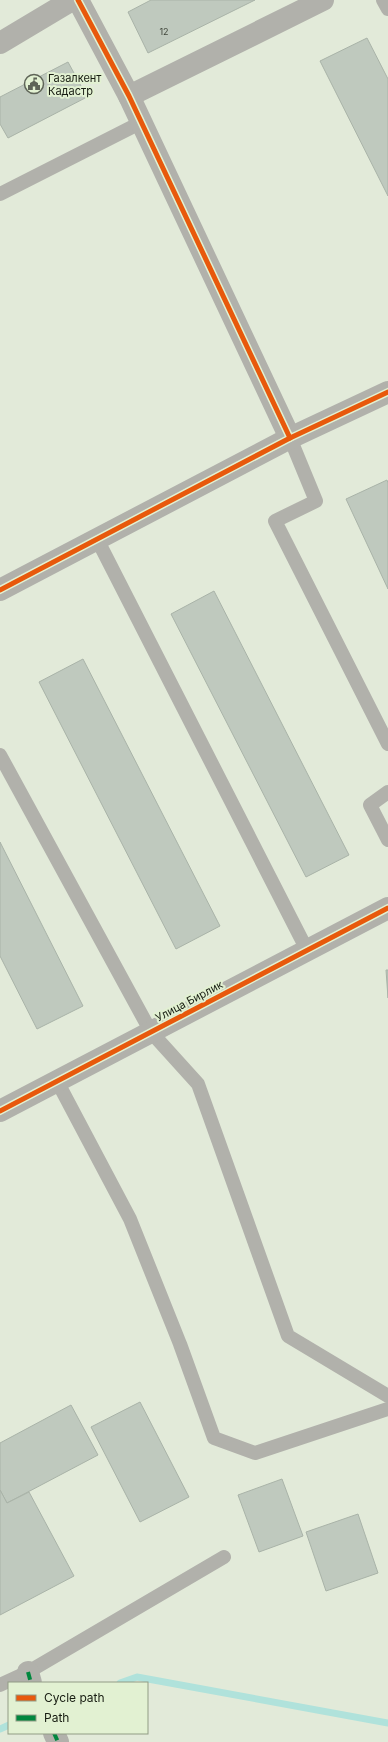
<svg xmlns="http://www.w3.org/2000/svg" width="388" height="1742" font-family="Inter,sans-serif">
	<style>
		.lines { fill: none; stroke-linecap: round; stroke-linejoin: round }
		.stream { stroke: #b0e2db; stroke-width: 7 }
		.building { fill: #bfc9be; stroke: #a9b3a8 }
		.lane { stroke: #b1b1ab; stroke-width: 14 }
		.street { stroke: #b1b1ab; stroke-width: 22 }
		.quiet { stroke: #00873e; stroke-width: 4; stroke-dasharray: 8 4; stroke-linecap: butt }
		.cycleway-casing { stroke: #e2f1d2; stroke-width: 8 }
		.cycleway { stroke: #e8590c; stroke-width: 5 }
		.labels { text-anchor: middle; stroke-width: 4; stroke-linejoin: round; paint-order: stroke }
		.number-label { font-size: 9px; fill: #41473c }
		.poi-label { font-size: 11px; fill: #171c11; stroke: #e2f1d2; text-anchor: start }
		.street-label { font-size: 11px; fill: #171c11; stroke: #e2f1d2 }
	</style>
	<rect width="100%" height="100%" fill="#e2ead9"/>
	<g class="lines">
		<!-- stream -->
		<g class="stream">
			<polyline points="120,1683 137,1677 388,1723"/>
			<polyline points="0,1729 9,1725"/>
		</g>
	</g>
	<!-- building -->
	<g class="building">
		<polygon points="151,0 255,0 148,53 128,12"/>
		<polygon points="367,38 388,79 388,196 320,61"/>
		<polygon points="68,62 87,97 8,138 0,124 0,97"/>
		<polygon points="387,480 388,483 388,589 346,499"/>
		<polygon points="214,591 349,855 306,877 171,614"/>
		<polygon points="83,659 220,926 176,949 39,682"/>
		<polygon points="0,842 83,1006 37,1029 0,956"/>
		<polygon points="386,970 388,970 388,998"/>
		<polygon points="140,1402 189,1497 140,1522 91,1427"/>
		<polygon points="71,1405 98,1455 7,1503 0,1490 0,1443"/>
		<polygon points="282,1479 303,1536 259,1552 238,1495"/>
		<polygon points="0,1490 7,1503 29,1492 74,1576 0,1615"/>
		<polygon points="358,1514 378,1573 326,1591 306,1532"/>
	</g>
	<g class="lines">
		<!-- lane -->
		<g class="lane">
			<polyline points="383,0 388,9"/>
			<polyline points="0,194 142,122"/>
			<polyline points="290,438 316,501 275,521 388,744"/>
			<polyline points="97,539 307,950"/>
			<polyline points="0,755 151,1032 198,1084 288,1336 388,1396"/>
			<polyline points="388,792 370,805 388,840"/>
			<polyline points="57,1081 130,1219 180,1344 214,1438 255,1453 388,1409"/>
			<polyline points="0,1685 28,1672 224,1557"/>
		</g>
		<!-- street -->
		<g class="street">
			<polyline points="78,0 129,96 290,438"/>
			<polyline points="0,43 72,0"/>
			<polyline points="129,96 323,0"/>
			<polyline points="0,590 290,438 388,392"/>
			<polyline points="0,1111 388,908"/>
			<polyline points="28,1672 31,1683"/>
			<polyline points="54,1733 58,1742"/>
		</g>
		<!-- quiet -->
		<g class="quiet">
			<polyline points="28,1672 31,1683"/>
			<polyline points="54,1733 58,1742"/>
		</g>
		<defs>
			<g id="cycleway">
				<polyline points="78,0 129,96 290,438"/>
				<polyline points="0,590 290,438 388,392"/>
				<polyline points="0,1111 388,908"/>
			</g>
		</defs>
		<!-- cycleway casing -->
		<use href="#cycleway" class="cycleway-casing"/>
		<!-- cycleway -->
		<use href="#cycleway" class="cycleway"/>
	</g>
	<!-- icons -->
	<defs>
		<symbol id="civic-ring" viewBox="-11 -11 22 22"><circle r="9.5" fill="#e2f1d2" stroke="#5e6457" stroke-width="1.5"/><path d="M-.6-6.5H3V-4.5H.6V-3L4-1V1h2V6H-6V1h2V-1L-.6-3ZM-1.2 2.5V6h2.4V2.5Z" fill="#5e6457"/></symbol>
	</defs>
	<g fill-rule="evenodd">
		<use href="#civic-ring" x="23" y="73" width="22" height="22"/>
	</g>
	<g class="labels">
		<!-- number labels -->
		<g class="number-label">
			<text x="164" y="35">12</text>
		</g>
		<!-- poi labels -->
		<g class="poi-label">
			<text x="48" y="82">Газалкент<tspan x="48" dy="13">Кадастр</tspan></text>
		</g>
		<!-- street labels -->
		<g class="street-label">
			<text transform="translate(189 1001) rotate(-28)" y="4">Улица Бирлик</text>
		</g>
	</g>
	<!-- legend -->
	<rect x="8" y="1682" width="140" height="52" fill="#e2f1d2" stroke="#919c85"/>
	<rect x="16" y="1695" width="20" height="6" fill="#e8590c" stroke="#919c85"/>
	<text x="44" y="1702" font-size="12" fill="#171c11">Cycle path</text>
	<rect x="16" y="1715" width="20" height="6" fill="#00873e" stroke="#919c85"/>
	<text x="44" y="1722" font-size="12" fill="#171c11">Path</text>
</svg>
